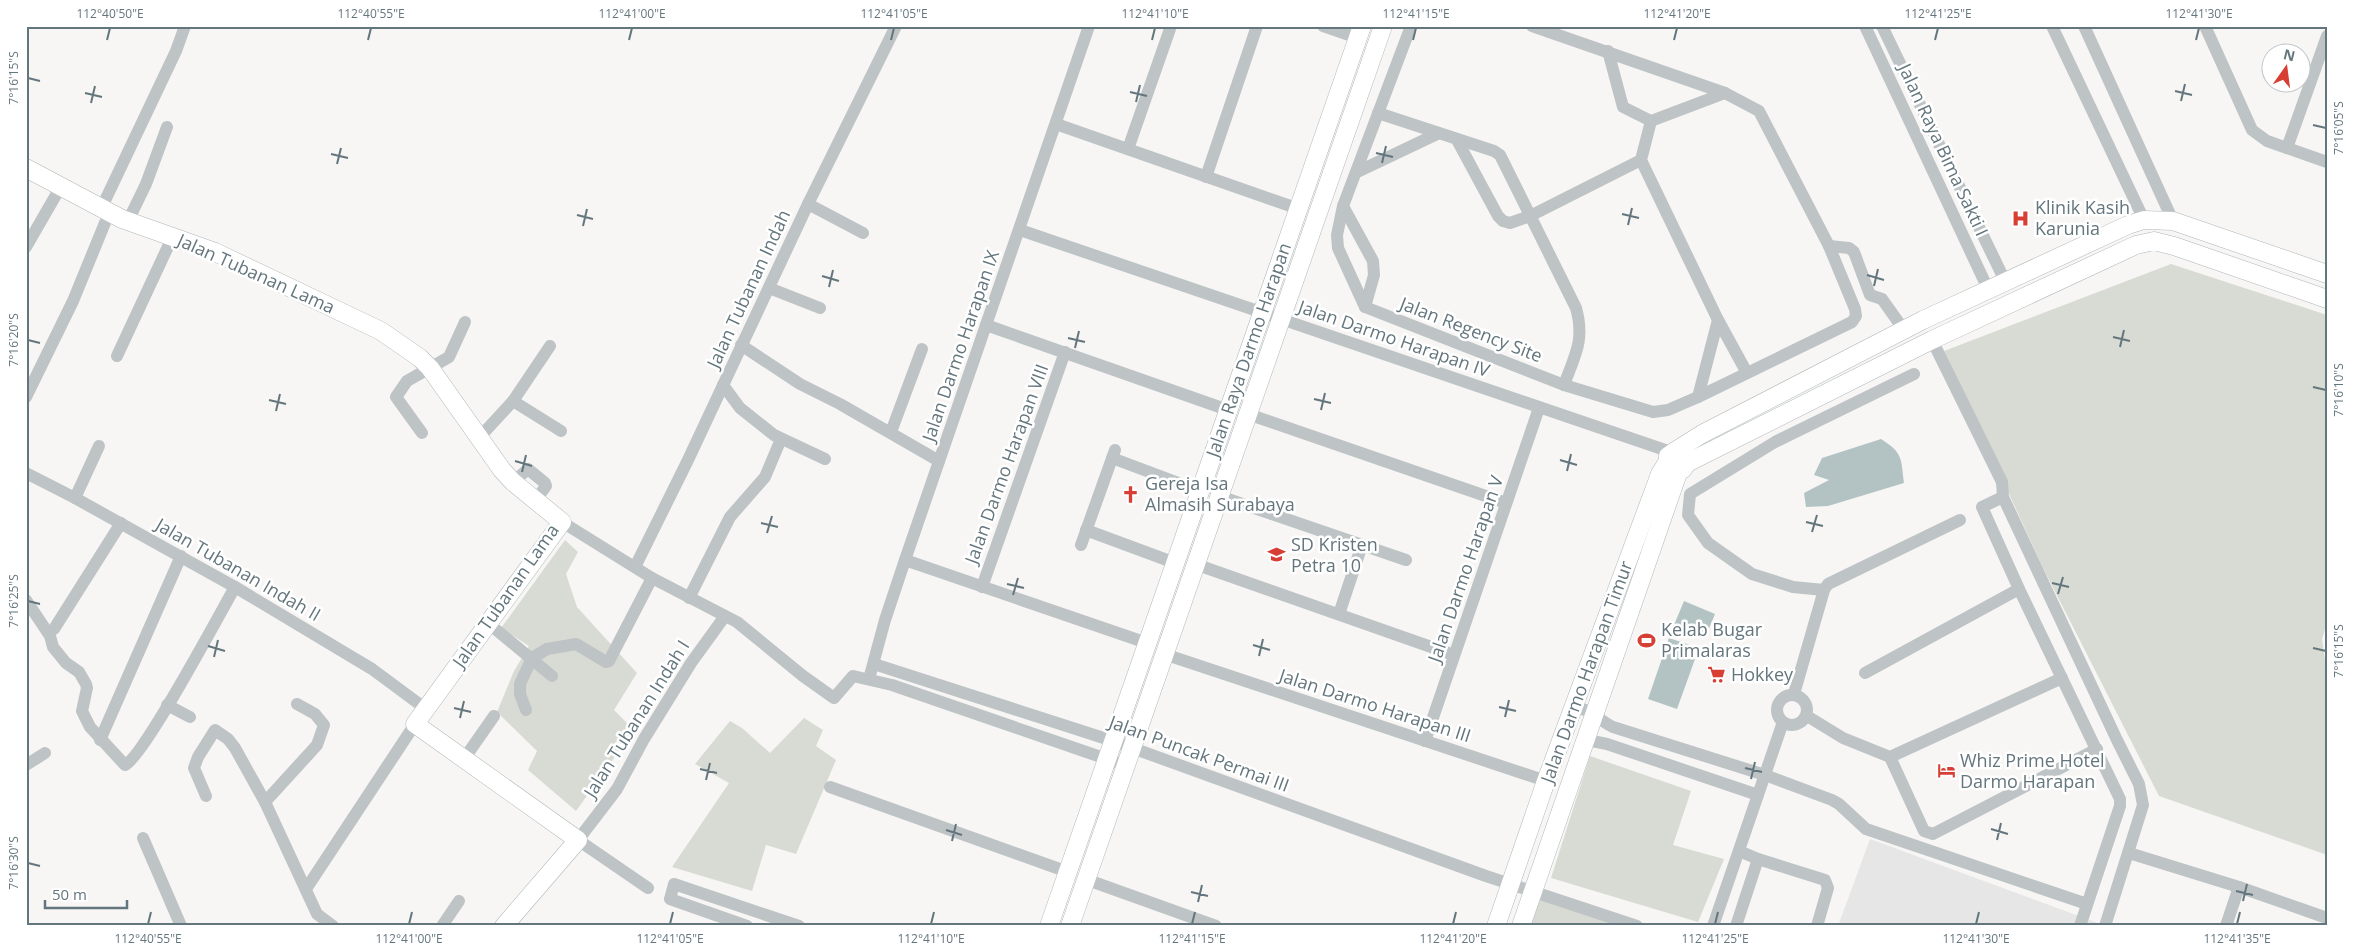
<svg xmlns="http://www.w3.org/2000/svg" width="2353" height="952" font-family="'Open Sans',sans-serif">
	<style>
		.built { fill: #e5e6e5 }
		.green { fill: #d8dbd3 }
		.water { fill: #b3c3c4 }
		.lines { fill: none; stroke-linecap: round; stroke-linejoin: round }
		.secondary-casing { stroke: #b0b7ba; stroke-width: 19 }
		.street { stroke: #bec3c5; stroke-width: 12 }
		.secondary { stroke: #fff; stroke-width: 18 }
		.ticks { fill: none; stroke: #64767d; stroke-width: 2 }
		.labels { text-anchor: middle; stroke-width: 5; stroke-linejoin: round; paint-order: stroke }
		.street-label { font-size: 18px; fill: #64767d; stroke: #fff }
		.poi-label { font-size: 18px; fill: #64767d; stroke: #fff; text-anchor: start }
		.neatline { fill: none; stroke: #64767d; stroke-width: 2 }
		.ticks-label { font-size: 12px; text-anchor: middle; fill: #64767d }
	</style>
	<rect width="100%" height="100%" fill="#f7f6f4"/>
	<!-- built -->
	<polygon class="built" points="1870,839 2106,926 1838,926"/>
	<!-- green -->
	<g class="green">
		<polygon points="2171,264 2327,315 2327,623 2322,639 2327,674 2327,855 2159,796 2042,566 1944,351"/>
		<polygon points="565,540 578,552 566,574 577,607 637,673 614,710 634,730 576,811 528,770 537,751 497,712 514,671 529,646 501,628"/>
		<polygon points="804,718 823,730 816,746 836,760 796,854 766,845 752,891 672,867 729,783 695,764 730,721 742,728 770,753"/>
		<polygon points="1590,756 1691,791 1673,845 1724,859 1698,922 1551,878"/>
		<polygon points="1540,896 1624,926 1529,926"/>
	</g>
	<!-- water -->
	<g class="water">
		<path d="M 1881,439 C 1903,453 1901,458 1904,483 L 1828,506 L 1806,507 L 1804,493 L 1829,480 L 1814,475 L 1822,458 Z"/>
		<polygon points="1684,601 1715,614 1705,638 1674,625"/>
		<polygon points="1669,638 1699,648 1677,709 1648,699"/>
	</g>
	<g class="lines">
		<defs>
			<g id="secondary">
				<polyline points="26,168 122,219 215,252 381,331 420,358 430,368 502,470 513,482 562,522 415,724 578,840 504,926"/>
				<polyline points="1675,451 1702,434 1923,320 2128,225 2144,220 2173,221 2327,274"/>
				<polyline points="1687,463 1687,457 1681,451 1675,451 1668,456 1668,461 1671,468 1683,469 1687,463 1932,340 2136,245 2154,241 2174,246 2327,299"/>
				<polyline points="1049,926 1362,26"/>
				<polyline points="1070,926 1383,26"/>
				<polyline points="1496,926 1546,781 1660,474 1668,461"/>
				<polyline points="1521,926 1679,470"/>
			</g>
		</defs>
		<!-- secondary casing -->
		<use href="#secondary" class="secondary-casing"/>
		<!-- street -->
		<g class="street">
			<polyline points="1323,26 1358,38"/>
			<polyline points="1411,26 1343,206 1337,235 1338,248 1365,307 1564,385 1653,412 1668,410 1698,397 1852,322 1856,316 1855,309 1829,246 1759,111 1725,93 1532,26"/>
			<polyline points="1865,26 1988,289"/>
			<polyline points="1882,26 2005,281"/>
			<polyline points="2052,26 2144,220"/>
			<polyline points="2084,26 2173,221"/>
			<polyline points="2205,26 2252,130 2267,141 2327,162"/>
			<polyline points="1608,51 1623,107 1651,121"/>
			<polyline points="1725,93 1651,121 1641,160 1718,320 1747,373"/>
			<path d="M 1378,113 L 1494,151 L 1500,155 L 1576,308 C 1585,340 1575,355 1564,385"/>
			<polyline points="1056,124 1299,209"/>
			<polyline points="1457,140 1498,216 1503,221 1510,223 1530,216 1641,160"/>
			<polyline points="2287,148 2327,36"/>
			<polyline points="1128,149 1171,26"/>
			<polyline points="1357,172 1437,134"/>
			<polyline points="1206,177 1257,26"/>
			<polyline points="808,204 863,233"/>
			<polyline points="1343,206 1373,261 1374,275 1365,307"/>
			<polyline points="101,209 176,51 185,26"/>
			<polyline points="128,221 146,184 167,127"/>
			<polyline points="1020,230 1671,452"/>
			<polyline points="1829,246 1849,248 1854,252 1870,295 1882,299 1904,330"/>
			<polyline points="26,247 60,188"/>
			<polyline points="769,288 820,308"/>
			<polyline points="986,325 1228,410"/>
			<polyline points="1932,340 2002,482 2003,497 2117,740 2139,784 2143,805 2105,926"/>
			<polyline points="741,345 800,384 840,404 939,461"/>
			<polyline points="117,356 172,238"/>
			<polyline points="723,385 740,408 774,435 825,459"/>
			<polyline points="26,397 73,301 109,213"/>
			<polyline points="1698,397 1718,320"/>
			<polyline points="513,401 561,431"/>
			<polyline points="1248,414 1506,503"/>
			<polyline points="891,432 922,349"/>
			<polyline points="422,433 396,397 407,381 449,357 465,322"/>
			<polyline points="478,439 513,401 550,346"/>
			<polyline points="1112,458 1200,491"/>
			<polyline points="26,473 75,498 235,587 372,669 426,709"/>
			<polyline points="513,482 528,469 545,483 546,486 535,501"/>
			<polyline points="1219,496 1406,560"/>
			<polyline points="2003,497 1982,507 2019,589 2120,799 2120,806 2080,926"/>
			<polyline points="75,498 99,446"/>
			<polyline points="562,522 652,578 737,622 803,676 834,698 853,676 892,685 1124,765"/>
			<polyline points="1086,530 1175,563"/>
			<polyline points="1081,545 1115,450"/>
			<polyline points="905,560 1147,643"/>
			<polyline points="1195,564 1454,655"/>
			<polyline points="635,567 688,460 808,204 896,26"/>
			<polyline points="982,587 1065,352"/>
			<polyline points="1824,590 1793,587 1752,574 1708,543 1688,515 1690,494 1775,442 1914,374"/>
			<polyline points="689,598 730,517 765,477 781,439"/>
			<path d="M 26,600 L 50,636 L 53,647 L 66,663 L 79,672 L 86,684 L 87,688 L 82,711 L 90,727 L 125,765 C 144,756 219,615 235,587"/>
			<polyline points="1339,614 1362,545"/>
			<polyline points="488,623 552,676"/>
			<polyline points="54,629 121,523"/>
			<polyline points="1164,654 1546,781"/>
			<polyline points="874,664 1113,741 1486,876 1637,926"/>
			<polyline points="1865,673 2019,589"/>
			<polyline points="869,679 885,620 905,560 1089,26"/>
			<polyline points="1794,694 1824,590 1828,584 1960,520"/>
			<circle cx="1792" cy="710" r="15"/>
			<polyline points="167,705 190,717"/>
			<path d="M 1574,708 C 1589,707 1600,721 1613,727 L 1765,775 L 1832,800 L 1839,804 L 1866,829 L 2087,904"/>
			<polyline points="526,710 520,694 520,684 532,658 547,649 576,644 606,662 609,661 652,578"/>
			<polyline points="1807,716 1843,738 1890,757 2062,678"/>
			<polyline points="100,740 181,556"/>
			<polyline points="1425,741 1539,408"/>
			<polyline points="1584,742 1592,741 1607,744 1758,795"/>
			<polyline points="1890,757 1924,831 1933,834 2097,749"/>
			<polyline points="464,759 494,716"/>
			<polyline points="26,765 45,753"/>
			<polyline points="830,787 1068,872"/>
			<polyline points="206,796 194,768 198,757 215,730 228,739 235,748 265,802 317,914 333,926"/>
			<polyline points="265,802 317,745 324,725 315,714 297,704"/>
			<polyline points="143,838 181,926"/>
			<polyline points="2129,853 2239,887 2327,918"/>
			<polyline points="1758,859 1825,880 1828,888 1817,926"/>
			<polyline points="1085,879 1216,926"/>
			<polyline points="648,888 578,840 617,789 644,739 691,663 725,616"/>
			<polyline points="306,889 415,724"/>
			<polyline points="442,926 459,901"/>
			<polyline points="747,926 670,899 674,884 799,926"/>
			<polyline points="1713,926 1783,722"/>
			<polyline points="1736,926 1758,859 1739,851"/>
			<polyline points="2226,926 2239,887"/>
		</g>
		<!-- secondary -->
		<use href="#secondary" class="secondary"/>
	</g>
	<!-- ticks -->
	<path class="ticks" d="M 107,40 L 110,28M 368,40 L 371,28M 629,40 L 632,28M 891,40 L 894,28M 1152,40 L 1155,28M 1413,40 L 1416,28M 1674,40 L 1677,28M 1935,40 L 1938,28M 2196,40 L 2199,28M 28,78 L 40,81M 2175,91 L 2192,95M 1130,92 L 1147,96M 85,93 L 102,97M 2181,101 L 2185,84M 1136,102 L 1140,85M 91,103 L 95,86M 2313,125 L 2326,128M 1376,153 L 1393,157M 331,154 L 348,158M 1382,163 L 1386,146M 337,164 L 341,148M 1622,214 L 1639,218M 577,215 L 593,219M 1628,225 L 1632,208M 583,226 L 587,209M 1867,275 L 1884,280M 822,276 L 839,281M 1874,286 L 1878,269M 829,287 L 833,270M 2113,337 L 2130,341M 1068,338 L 1085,342M 28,340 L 40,343M 2120,347 L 2124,330M 1075,348 L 1079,331M 2313,387 L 2326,390M 1314,399 L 1331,403M 269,400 L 286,404M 1321,410 L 1325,393M 276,411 L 280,394M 1560,460 L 1577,465M 515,461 L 532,466M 1567,471 L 1571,454M 522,472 L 526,455M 1806,522 L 1823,526M 761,523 L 778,527M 1812,532 L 1817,515M 767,533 L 772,516M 2052,583 L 2069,587M 1007,584 L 1024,588M 2058,594 L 2063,577M 1013,595 L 1018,578M 28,601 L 40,604M 1253,645 L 1270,650M 208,646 L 225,651M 2313,648 L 2326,651M 1259,656 L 1263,639M 214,657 L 218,640M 1499,707 L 1516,711M 454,708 L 471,712M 1505,717 L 1509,700M 460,718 L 464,701M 1745,768 L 1762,772M 700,769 L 717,773M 1751,779 L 1755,762M 706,780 L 710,763M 1991,829 L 2008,834M 946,830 L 962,835M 1997,840 L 2001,823M 952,841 L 956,824M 28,863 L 40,866M 2236,891 L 2253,895M 1191,892 L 1208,896M 2243,901 L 2247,884M 1198,902 L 1202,885M 148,924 L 151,912M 409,924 L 412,912M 670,924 L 673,912M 931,924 L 934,912M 1192,924 L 1195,912M 1453,924 L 1456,912M 1715,924 L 1718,912M 1976,924 L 1979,912M 2237,924 L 2240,912"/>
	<!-- icons -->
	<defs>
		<symbol id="hospital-bare" viewBox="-9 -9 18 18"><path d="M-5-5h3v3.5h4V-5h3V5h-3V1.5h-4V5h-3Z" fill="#d73f34" stroke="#fff" stroke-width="2.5" paint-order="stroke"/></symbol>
		<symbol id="church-bare" viewBox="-9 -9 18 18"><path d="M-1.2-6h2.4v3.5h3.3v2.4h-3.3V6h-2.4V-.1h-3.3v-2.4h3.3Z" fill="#d73f34" stroke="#fff" stroke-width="2.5" paint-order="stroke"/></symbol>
		<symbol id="school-bare" viewBox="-9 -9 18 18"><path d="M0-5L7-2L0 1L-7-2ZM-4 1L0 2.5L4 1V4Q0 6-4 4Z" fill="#d73f34" stroke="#fff" stroke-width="2.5" paint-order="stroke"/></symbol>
		<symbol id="stadium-bare" viewBox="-9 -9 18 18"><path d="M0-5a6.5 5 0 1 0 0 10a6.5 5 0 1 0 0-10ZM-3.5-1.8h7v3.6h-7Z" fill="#d73f34" stroke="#fff" stroke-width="2.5" paint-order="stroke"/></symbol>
		<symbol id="supermarket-bare" viewBox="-9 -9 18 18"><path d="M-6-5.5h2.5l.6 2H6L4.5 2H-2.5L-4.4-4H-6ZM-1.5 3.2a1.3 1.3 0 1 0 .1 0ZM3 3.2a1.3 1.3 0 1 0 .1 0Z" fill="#d73f34" stroke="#fff" stroke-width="2.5" paint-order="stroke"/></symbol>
		<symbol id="hotel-bare" viewBox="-9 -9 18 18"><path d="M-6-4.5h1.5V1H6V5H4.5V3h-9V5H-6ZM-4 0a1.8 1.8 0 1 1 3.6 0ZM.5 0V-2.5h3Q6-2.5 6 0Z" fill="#d73f34" stroke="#fff" stroke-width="2.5" paint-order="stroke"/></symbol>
	</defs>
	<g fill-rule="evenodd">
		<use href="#hospital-bare" x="2008" y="206" width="25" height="25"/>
		<use href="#church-bare" x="1118" y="482" width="25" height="25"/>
		<use href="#school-bare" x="1264" y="542" width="25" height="25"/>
		<use href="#stadium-bare" x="1634" y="628" width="25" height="25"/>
		<use href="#supermarket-bare" x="1704" y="662" width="25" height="25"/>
		<use href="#hotel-bare" x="1934" y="758" width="25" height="25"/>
	</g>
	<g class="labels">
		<!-- street labels -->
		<g class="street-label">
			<text transform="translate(1943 150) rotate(65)" y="6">Jalan Raya Bima Sakti I</text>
			<text transform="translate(256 274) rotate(24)" y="6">Jalan Tubanan Lama</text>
			<text transform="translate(749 289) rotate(-65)" y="6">Jalan Tubanan Indah</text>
			<text transform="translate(1471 330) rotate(21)" y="6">Jalan Regency Site</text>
			<text transform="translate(1394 339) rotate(19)" y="6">Jalan Darmo Harapan IV</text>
			<text transform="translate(961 346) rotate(-71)" y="6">Jalan Darmo Harapan IX</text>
			<text transform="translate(1249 350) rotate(-71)" y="6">Jalan Raya Darmo Harapan</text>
			<text transform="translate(1007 464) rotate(-70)" y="6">Jalan Darmo Harapan VIII</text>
			<text transform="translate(1466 569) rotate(-71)" y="6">Jalan Darmo Harapan V</text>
			<text transform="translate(238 570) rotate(30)" y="6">Jalan Tubanan Indah II</text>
			<text transform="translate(506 596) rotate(-55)" y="6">Jalan Tubanan Lama</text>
			<text transform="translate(1587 672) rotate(-70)" y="6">Jalan Darmo Harapan Timur</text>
			<text transform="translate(1375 706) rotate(18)" y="6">Jalan Darmo Harapan III</text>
			<text transform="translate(637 719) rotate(-58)" y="6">Jalan Tubanan Indah I</text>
			<text transform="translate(1199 754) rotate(20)" y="6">Jalan Puncak Permai III</text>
		</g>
		<!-- poi labels -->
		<g class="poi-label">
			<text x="2035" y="214">Klinik Kasih<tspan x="2035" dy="21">Karunia</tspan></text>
			<text x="1145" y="490">Gereja Isa<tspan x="1145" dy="21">Almasih Surabaya</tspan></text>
			<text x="1291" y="551">SD Kristen<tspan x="1291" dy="21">Petra 10</tspan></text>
			<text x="1661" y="636">Kelab Bugar<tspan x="1661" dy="21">Primalaras</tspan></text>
			<text x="1731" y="681">Hokkey</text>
			<text x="1960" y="767">Whiz Prime Hotel<tspan x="1960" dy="21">Darmo Harapan</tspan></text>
		</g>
	</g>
	<!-- border -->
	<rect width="2353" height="952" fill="none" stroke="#ffffff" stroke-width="55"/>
	<!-- north arrow -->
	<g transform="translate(2286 68) rotate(14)"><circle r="24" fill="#ffffff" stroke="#c1c8cb"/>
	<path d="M0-4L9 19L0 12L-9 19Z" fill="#d73f34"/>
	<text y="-8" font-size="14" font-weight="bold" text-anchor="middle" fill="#64767d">N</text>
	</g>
	<!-- scale -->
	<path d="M45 900v8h82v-8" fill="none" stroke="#64767d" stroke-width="2.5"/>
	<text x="52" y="900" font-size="15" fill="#64767d" stroke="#ffffff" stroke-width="4" paint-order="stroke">50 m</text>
	<rect x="28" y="28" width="2298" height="896" class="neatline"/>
	<g class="ticks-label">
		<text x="110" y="18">112°40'50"E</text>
		<text x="371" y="18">112°40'55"E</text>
		<text x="632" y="18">112°41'00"E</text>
		<text x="894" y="18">112°41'05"E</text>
		<text x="1155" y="18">112°41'10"E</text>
		<text x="1416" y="18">112°41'15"E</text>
		<text x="1677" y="18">112°41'20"E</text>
		<text x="1938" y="18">112°41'25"E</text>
		<text x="2199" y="18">112°41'30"E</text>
		<text transform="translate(14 78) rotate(-90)" y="4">7°16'15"S</text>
		<text transform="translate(2339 128) rotate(-90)" y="4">7°16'05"S</text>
		<text transform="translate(14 340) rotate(-90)" y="4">7°16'20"S</text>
		<text transform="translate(2339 390) rotate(-90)" y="4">7°16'10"S</text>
		<text transform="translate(14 601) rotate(-90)" y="4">7°16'25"S</text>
		<text transform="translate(2339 651) rotate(-90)" y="4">7°16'15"S</text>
		<text transform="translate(14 863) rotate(-90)" y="4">7°16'30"S</text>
		<text x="148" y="943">112°40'55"E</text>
		<text x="409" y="943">112°41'00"E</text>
		<text x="670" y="943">112°41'05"E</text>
		<text x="931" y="943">112°41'10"E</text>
		<text x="1192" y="943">112°41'15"E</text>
		<text x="1453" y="943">112°41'20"E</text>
		<text x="1715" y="943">112°41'25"E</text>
		<text x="1976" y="943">112°41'30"E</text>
		<text x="2237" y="943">112°41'35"E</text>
	</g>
</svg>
